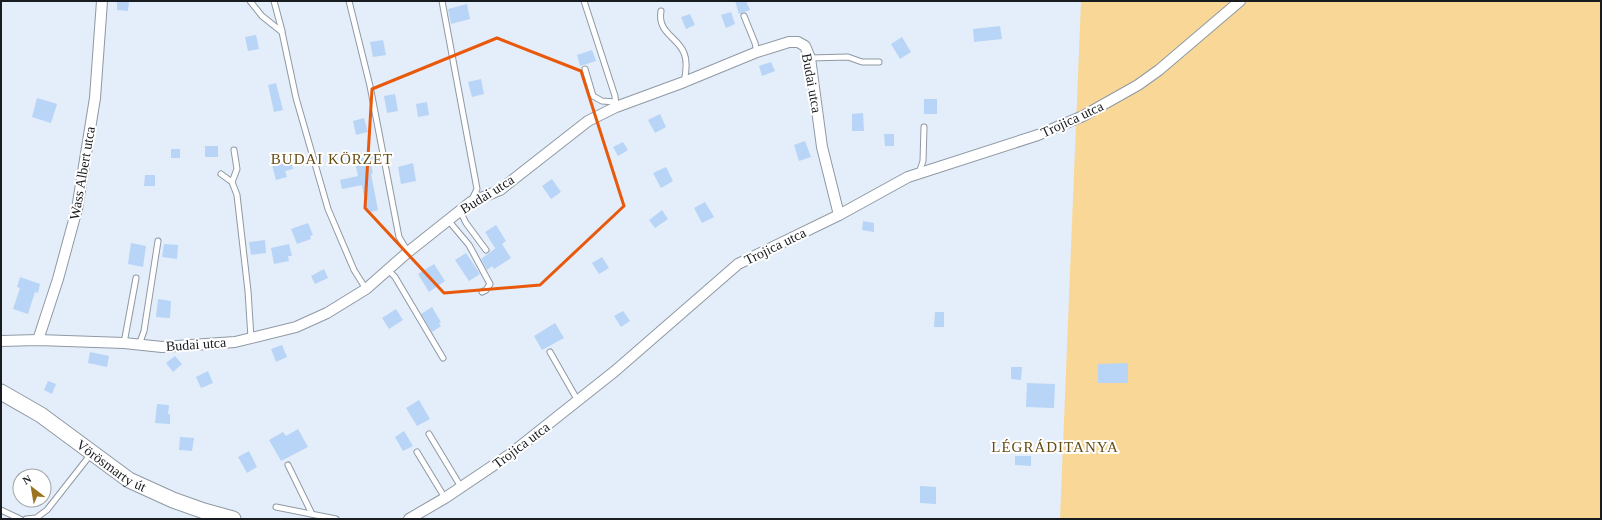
<svg xmlns="http://www.w3.org/2000/svg" width="1602" height="520" font-family="'Times New Roman',serif">
	<style>
		.green { fill: #f9d797 }
		.building { fill: #b8d4f6 }
		.lines { fill: none; stroke-linecap: round; stroke-linejoin: round }
		.lane-casing { stroke: #8f99a4; stroke-width: 7 }
		.street-casing { stroke: #8f99a4; stroke-width: 12 }
		.secondary-casing { stroke: #8f99a4; stroke-width: 17 }
		.lane { stroke: #fff; stroke-width: 5 }
		.street { stroke: #fff; stroke-width: 10 }
		.secondary { stroke: #fff; stroke-width: 15 }
		.marked { fill: none; stroke: #e8590c; stroke-width: 3; stroke-linejoin: round }
		.labels { text-anchor: middle; stroke-width: 4; stroke-linejoin: round; paint-order: stroke }
		.street-label { font-size: 14px; fill: #181b1f; stroke: #fff }
		.neighbourhood-label { font-size: 15px; letter-spacing: 1px; fill: #674c13; stroke: #fff }
	</style>
	<rect width="100%" height="100%" fill="#e4eefa"/>
	<!-- green -->
	<polygon class="green" points="1081,1 1601,1 1601,519 1060,519"/>
	<!-- building -->
	<g class="building">
		<polygon points="117,1 129,1 128,11 117,10"/>
		<polygon points="735,1 746,1 750,10 739,14"/>
		<polygon points="467,4 470,19 451,24 448,9"/>
		<polygon points="731,12 735,24 726,28 721,15"/>
		<polygon points="690,14 695,25 686,29 681,17"/>
		<polygon points="1000,26 1002,39 974,42 973,29"/>
		<polygon points="256,35 259,49 248,51 245,37"/>
		<polygon points="902,37 911,52 900,59 891,44"/>
		<polygon points="383,40 386,55 373,57 370,42"/>
		<polygon points="592,50 596,61 580,66 577,55"/>
		<polygon points="771,62 775,71 762,76 759,66"/>
		<polygon points="481,79 484,94 472,97 468,82"/>
		<polygon points="276,83 283,110 274,112 268,85"/>
		<polygon points="395,94 398,111 387,113 384,96"/>
		<polygon points="37,98 57,104 51,123 32,117"/>
		<rect x="924" y="99" width="13" height="15"/>
		<polygon points="427,102 429,115 418,117 416,104"/>
		<polygon points="863,113 864,131 852,131 852,114"/>
		<polygon points="660,114 666,127 655,133 648,120"/>
		<polygon points="364,118 368,132 356,135 353,121"/>
		<polygon points="884,134 894,134 894,146 885,146"/>
		<polygon points="805,141 811,157 799,161 794,145"/>
		<polygon points="623,142 628,150 618,156 613,147"/>
		<rect x="205" y="146" width="13" height="11"/>
		<rect x="171" y="149" width="9" height="9"/>
		<polygon points="372,153 375,164 371,165 373,173 371,174 378,210 367,213 362,185 342,189 340,180 358,176 354,158"/>
		<polygon points="291,160 293,169 285,171 287,177 276,180 272,165"/>
		<polygon points="413,163 416,181 401,184 398,167"/>
		<polygon points="666,167 673,181 661,188 653,173"/>
		<polygon points="145,175 155,175 155,186 144,186"/>
		<polygon points="552,179 561,192 551,199 542,186"/>
		<polygon points="705,202 714,217 702,223 694,208"/>
		<polygon points="662,210 668,219 655,228 649,220"/>
		<polygon points="863,221 874,223 874,232 862,230"/>
		<polygon points="308,223 313,235 310,236 311,239 297,244 291,229"/>
		<polygon points="496,225 506,241 502,244 511,258 494,269 492,266 487,270 481,259 497,247 495,248 485,232"/>
		<polygon points="265,240 266,253 251,255 249,242"/>
		<polygon points="131,243 146,246 143,267 128,264"/>
		<polygon points="164,244 178,245 177,259 162,257"/>
		<polygon points="289,244 292,256 288,256 289,261 274,264 271,248"/>
		<polygon points="466,253 480,274 469,281 455,260"/>
		<polygon points="602,257 609,268 599,274 592,263"/>
		<polygon points="434,264 445,281 429,292 418,274"/>
		<polygon points="324,269 328,278 315,284 311,276"/>
		<polygon points="20,277 40,284 38,293 35,292 28,314 13,309 20,288 17,287"/>
		<polygon points="158,299 171,301 170,318 156,317"/>
		<polygon points="432,307 441,322 439,323 441,326 432,332 421,314"/>
		<polygon points="396,309 403,320 389,329 382,318"/>
		<polygon points="623,311 630,321 621,327 614,316"/>
		<polygon points="935,312 944,312 944,327 934,327"/>
		<polygon points="555,323 564,338 542,350 534,336"/>
		<polygon points="282,345 287,357 276,362 271,349"/>
		<polygon points="90,352 109,356 107,367 88,363"/>
		<polygon points="175,356 182,364 173,372 166,363"/>
		<polygon points="1128,363 1128,383 1098,383 1098,364"/>
		<polygon points="1011,367 1022,367 1021,380 1011,379"/>
		<polygon points="208,371 213,383 201,388 196,377"/>
		<polygon points="48,381 56,384 52,394 44,390"/>
		<polygon points="1027,383 1055,384 1054,408 1026,407"/>
		<polygon points="419,400 430,419 417,426 406,408"/>
		<polygon points="157,404 169,405 168,414 170,414 170,424 155,423"/>
		<polygon points="298,429 308,447 281,461 269,440 283,432 286,436"/>
		<polygon points="404,431 413,446 403,451 395,437"/>
		<polygon points="180,437 194,438 192,451 179,450"/>
		<polygon points="249,451 257,467 247,473 238,457"/>
		<polygon points="1015,456 1031,456 1031,466 1015,465"/>
		<polygon points="920,486 936,487 936,504 920,503"/>
	</g>
	<g class="lines">
		<defs>
			<g id="lane">
				<polyline points="250,1 262,16 282,32 296,98 328,209 354,270 366,289"/>
				<polyline points="274,1 282,31"/>
				<polyline points="349,1 370,86 399,237 408,252"/>
				<polyline points="442,1 477,189 471,201"/>
				<polyline points="584,1 615,96 616,107"/>
				<path d="M 661,11 C 657,33 678,37 684,53 C 688,62 686,73 684,82"/>
				<polyline points="744,16 755,43 757,52"/>
				<polyline points="810,58 848,57 862,62 879,62"/>
				<polyline points="585,69 593,96 602,101 616,102"/>
				<polyline points="919,173 923,161 924,127"/>
				<polyline points="221,174 232,182 237,195 248,291 251,338"/>
				<polyline points="232,182 237,169 234,150"/>
				<polyline points="460,211 466,223 486,250"/>
				<polyline points="448,220 469,245 490,284 486,290 482,292"/>
				<polyline points="388,270 395,277 443,358"/>
				<polyline points="124,343 136,278"/>
				<polyline points="139,345 144,331 158,241"/>
				<polyline points="550,352 578,401"/>
				<polyline points="429,434 461,487"/>
				<polyline points="417,452 445,498"/>
				<polyline points="288,465 312,514"/>
				<polyline points="276,507 336,519"/>
				<polyline points="1,510 20,519"/>
				<polyline points="26,519 36,518 47,510 91,454"/>
			</g>
			<g id="street">
				<polyline points="38,340 58,279 77,209 95,98 102,1"/>
				<polyline points="1,341 38,340 124,343 162,347 235,342 296,327 327,313 366,289 408,252 471,202 500,190 588,121 616,107 684,82 757,52 789,42 798,42 805,46 810,58 822,147 839,215"/>
				<polyline points="409,519 445,498 509,455 615,371 738,264 839,215 908,177 1038,135 1083,116 1138,85 1159,70 1240,1"/>
			</g>
			<g id="secondary">
				<path id="s1" d="M 1,392 L 41,415 L 129,480 L 173,500 L 204,511 L 233,519"/>
			</g>
		</defs>
		<!-- lane casing -->
		<use href="#lane" class="lane-casing"/>
		<!-- street casing -->
		<use href="#street" class="street-casing"/>
		<!-- secondary casing -->
		<use href="#secondary" class="secondary-casing"/>
		<!-- lane -->
		<use href="#lane" class="lane"/>
		<!-- street -->
		<use href="#street" class="street"/>
		<!-- secondary -->
		<use href="#secondary" class="secondary"/>
	</g>
	<!-- marked area -->
	<path class="marked" d="M 497,38 L 581,71 L 624,206 L 540,285 L 444,293 L 365,208 L 372,89 Z"/>
	<g class="labels">
		<!-- street labels -->
		<g class="street-label">
			<text transform="translate(812 83) rotate(80)" y="5">Budai utca</text>
			<text transform="translate(1072 119) rotate(-25)" y="5">Trojica utca</text>
			<text transform="translate(82 173) rotate(-80)" y="5">Wass Albert utca</text>
			<text transform="translate(487 194) rotate(-32)" y="5">Budai utca</text>
			<text transform="translate(775 246) rotate(-26)" y="5">Trojica utca</text>
			<text transform="translate(196 344) rotate(-4)" y="5">Budai utca</text>
			<text transform="translate(521 445) rotate(-37)" y="5">Trojica utca</text>
			<text dy="5" stroke="none"><textPath href="#s1" startOffset="133">Vörösmarty út</textPath></text>
		</g>
		<!-- neighbourhood labels -->
		<g class="neighbourhood-label">
			<text x="332" y="164">BUDAI KÖRZET</text>
			<text x="1055" y="452">LÉGRÁDITANYA</text>
		</g>
	</g>
	<!-- border -->
	<rect width="1602" height="520" fill="none" stroke="#181b1f" stroke-width="4"/>
	<!-- north arrow -->
	<g transform="translate(32 488) rotate(329)"><circle r="19" fill="#ffffff" stroke="#a3a4a5"/>
	<path d="M0-3L7 15L0 10L-7 15Z" fill="#9b7420"/>
	<text y="-6" font-size="11" font-weight="bold" text-anchor="middle" fill="#181b1f">N</text>
	</g>
</svg>
